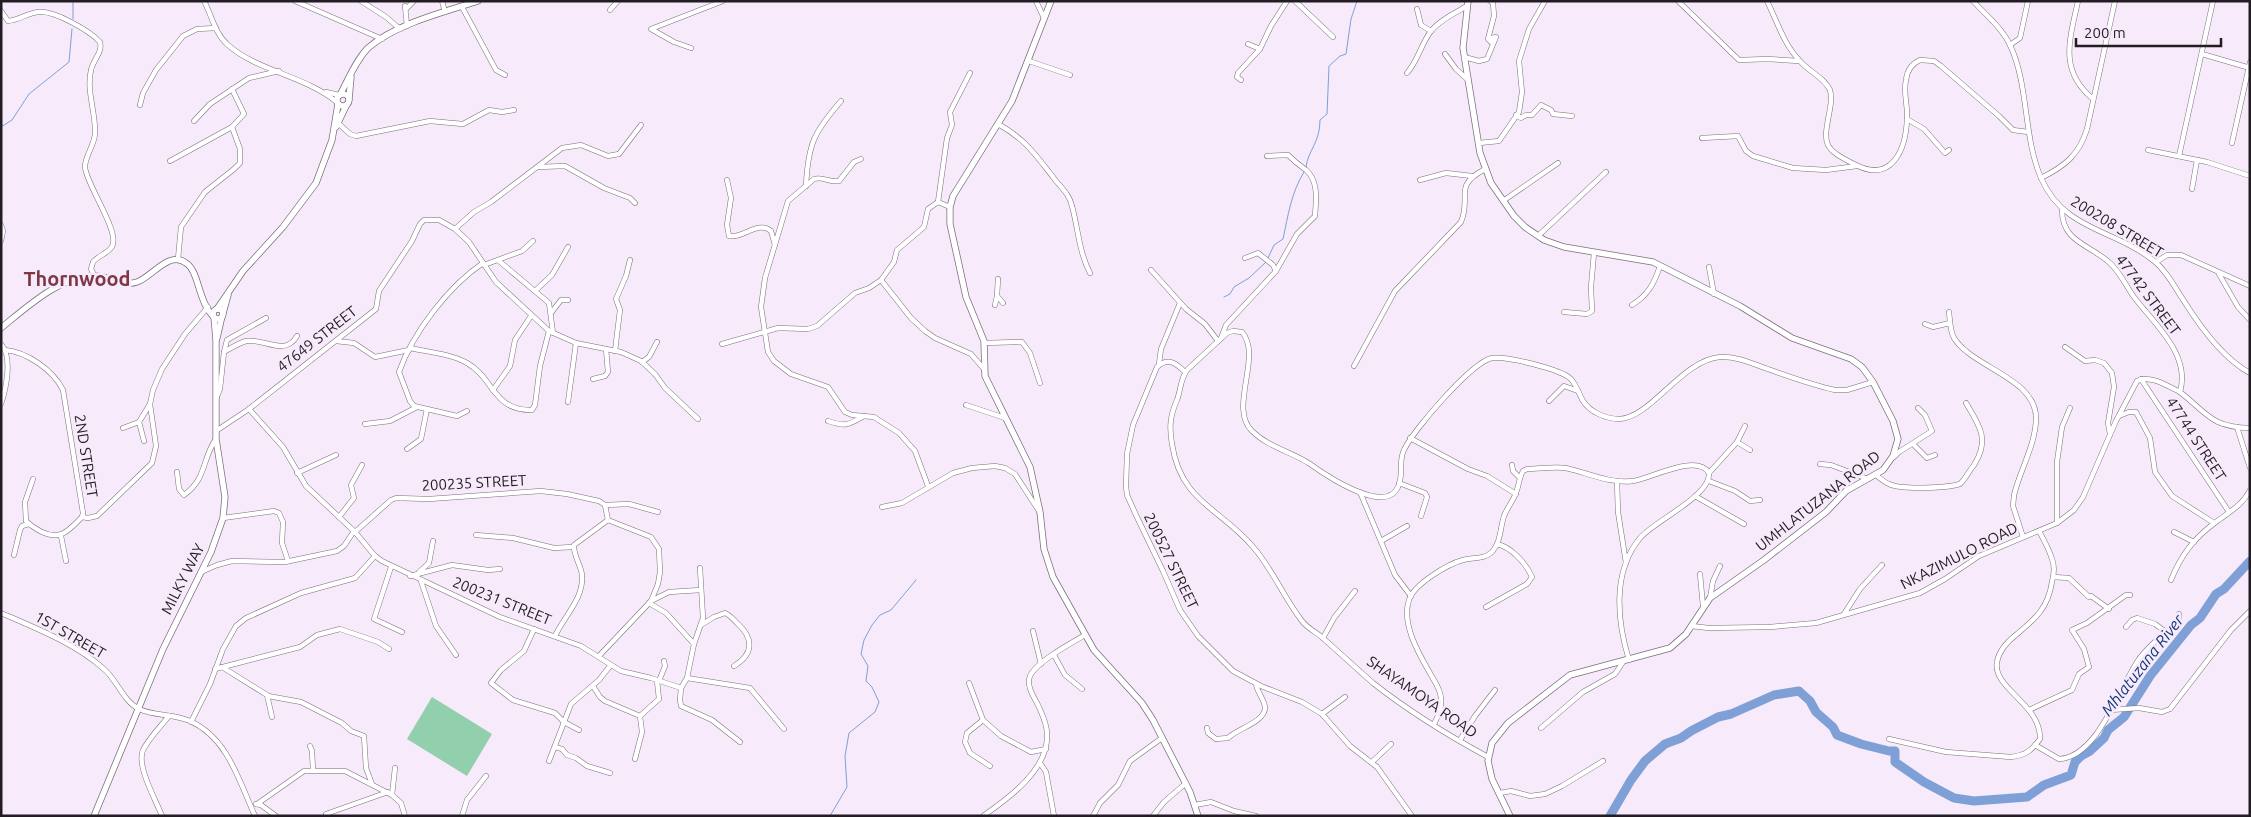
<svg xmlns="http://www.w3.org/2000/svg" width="2251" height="817" font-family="Ubuntu,sans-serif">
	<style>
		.green { fill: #91cfad }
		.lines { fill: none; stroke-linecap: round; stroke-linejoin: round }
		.stream { stroke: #7ea0d7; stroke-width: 1 }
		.river { stroke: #7ea0d7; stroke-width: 9 }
		.minor-casing { stroke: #7a6f7c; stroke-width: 5.5 }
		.tertiary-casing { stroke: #7a6f7c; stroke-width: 7 }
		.minor { stroke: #fff; stroke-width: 4.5 }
		.tertiary { stroke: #fff; stroke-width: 5.5 }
		.labels { text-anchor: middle; stroke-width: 5; stroke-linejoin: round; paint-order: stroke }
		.street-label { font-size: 15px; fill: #211d22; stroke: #f7eafa }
		.water-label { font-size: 16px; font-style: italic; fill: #113879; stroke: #f7eafa }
		.district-label { font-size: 20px; font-weight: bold; fill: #7e3745; stroke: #f7eafa }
	</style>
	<rect width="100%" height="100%" fill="#f7eafa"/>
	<!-- green -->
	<polygon class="green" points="432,697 492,734 467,776 407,739"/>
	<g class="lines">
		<!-- stream -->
		<g class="stream">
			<polyline points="73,19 73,1"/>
			<polyline points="1,127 12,120 29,94 69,62 72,29"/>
			<path d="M 1306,167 C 1308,150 1320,143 1320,120 L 1327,114 L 1329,66 L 1340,56 L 1346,54 L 1351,19 L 1357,1"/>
			<path d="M 1268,258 L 1274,245 L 1283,239 C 1288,216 1291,193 1304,172"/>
			<polyline points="1224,297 1230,294 1234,287 1249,278 1266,262"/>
			<polyline points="830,816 847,787 845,756 849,733 875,712 879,702 872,687 866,681 868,666 861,654 864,640 872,625 880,615 891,610 916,580"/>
		</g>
		<!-- river -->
		<polyline class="river" points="1610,816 1631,780 1645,761 1665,744 1681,738 1691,731 1718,717 1731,714 1774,695 1799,691 1810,701 1816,712 1833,727 1837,735 1861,744 1889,751 1895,751 1895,762 1924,782 1954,798 1974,801 2027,797 2044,785 2071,775 2075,762 2081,756 2090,751 2104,738 2108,730 2124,717 2150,676 2191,625 2200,618 2216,594 2224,589 2250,561"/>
		<defs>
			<g id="minor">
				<path d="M 204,1 C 212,16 215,34 228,45 C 257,71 306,76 338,103"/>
				<polyline points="295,1 382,39"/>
				<polyline points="361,1 386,17 400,29"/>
				<polyline points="442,1 445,12"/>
				<polyline points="1036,1 1044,18"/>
				<polyline points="1295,1 1333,37"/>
				<polyline points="1678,1 1739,60 1768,59 1799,61"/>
				<path d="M 1767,1 C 1777,21 1784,45 1800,61 C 1809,72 1824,77 1830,90 C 1832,97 1831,103 1830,109 C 1823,145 1822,148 1856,165 C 1892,183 1906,150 1907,118 C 1908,106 1903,93 1906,80 C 1907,71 1911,64 1920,60 L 1934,61 L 1941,66 L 1999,116 L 2013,130 L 2028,132"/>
				<path d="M 1973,1 C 1986,15 2002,28 2010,45 C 2029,85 2023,136 2041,178 C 2064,231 2115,229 2154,261 C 2167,271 2175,288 2184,301 C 2199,325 2224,359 2250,373"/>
				<path d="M 2078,1 C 2070,39 2058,70 2093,99"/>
				<polyline points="405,6 407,26"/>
				<polyline points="462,7 496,70 505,75"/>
				<polyline points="406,9 414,1"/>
				<polyline points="1417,9 1421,25 1431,31"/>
				<polyline points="610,10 618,1"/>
				<path d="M 1,11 L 8,21 C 19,20 28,13 38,12 C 54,10 90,31 100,42 C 103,52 93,60 91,70 C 86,91 96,112 95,134 C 94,146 85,156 85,167 C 86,185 123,235 111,248 C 106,254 98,256 93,262 L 91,269 L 94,275"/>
				<polyline points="1248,44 1260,49"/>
				<polyline points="2010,45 2020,38 2028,1"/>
				<polyline points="691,48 674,42 651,29 723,1"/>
				<polyline points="1445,54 1456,69 1467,79"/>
				<polyline points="2202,54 2250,68"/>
				<polyline points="1464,57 1479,61 1487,59 1496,37 1492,38 1491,42 1488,39 1494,16 1493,3 1490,1"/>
				<polyline points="1029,61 1070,75"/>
				<path d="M 1407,73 C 1418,61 1421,44 1431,31 C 1440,20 1455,13 1467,6"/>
				<polyline points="1241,80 1237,77 1238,73 1260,49 1271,26 1287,1"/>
				<polyline points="326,92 339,95"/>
				<polyline points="140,105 143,93 156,70 183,36 197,29 216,28"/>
				<polyline points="1516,115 1521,118 1526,115 1532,115 1541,105 1551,110 1553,114 1572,116"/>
				<polyline points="1907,119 1924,129 1945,153 1949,150"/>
				<polyline points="194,121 210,104 249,78 279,71"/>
				<polyline points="338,123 350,134 356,136 430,121 463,124 489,110 502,112 514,110"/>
				<path d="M 998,124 C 1024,138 1035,154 1053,177 C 1060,187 1069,193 1072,206 C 1078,228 1079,252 1090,273"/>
				<polyline points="1702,138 1738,136 1746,151 1753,156 1793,168 1826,170 1857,166"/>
				<polyline points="1479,143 1499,141 1519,112 1522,92 1519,61 1529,29 1545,1"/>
				<polyline points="2232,143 2250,62"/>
				<polyline points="2148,150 2207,162 2250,176"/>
				<polyline points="2179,156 2213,1"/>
				<path d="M 861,159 L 854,162 L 839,181 C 830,183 823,176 814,179 L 788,201 L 765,278 L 761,307 L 768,352 L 774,361 L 791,374 L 828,387 L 845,412 L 852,415 L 874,417 L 899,433 L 915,451 L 928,486"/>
				<polyline points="170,161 232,127"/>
				<polyline points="538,167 565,166 604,188 630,198 635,203"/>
				<path d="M 2041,178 C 2065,166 2079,155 2087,129 L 2115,1"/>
				<path d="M 727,180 L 731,198 L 727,225 L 729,236 C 743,239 757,220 771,231 L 775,245"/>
				<polyline points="1420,180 1446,173 1472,176"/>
				<path d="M 806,186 C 808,144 814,132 841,101"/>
				<polyline points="2192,189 2197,160"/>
				<polyline points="1503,201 1558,163"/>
				<polyline points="938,202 947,138 952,125 950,112 970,73"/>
				<polyline points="938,202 950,207"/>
				<path d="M 2062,210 C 2062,242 2089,244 2110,263 C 2120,272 2126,286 2134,297 C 2154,324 2191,354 2180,392 C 2208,414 2211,427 2250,428"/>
				<polyline points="1,225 3,231 1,241"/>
				<polyline points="455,229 474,212 491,202 562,148 581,145 608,156 619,154 641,125"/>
				<polyline points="1538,236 1606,172"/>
				<polyline points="1245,258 1258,253 1273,265 1276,271"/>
				<polyline points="178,259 181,227 205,192 234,169 240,163 240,149 232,127 244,114 232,89"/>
				<polyline points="499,261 549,303 553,333"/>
				<polyline points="2156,262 2167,255 2181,255 2250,286"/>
				<polyline points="484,265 522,251 533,241"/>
				<polyline points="1709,267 1714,294"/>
				<polyline points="1151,270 1186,309 1205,324 1218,341"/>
				<polyline points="2219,274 2238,307 2250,320"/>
				<polyline points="881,280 911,318 925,331 935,338 971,354 984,369"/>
				<polyline points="536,290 552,275 568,247"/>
				<polyline points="997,296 1003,303"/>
				<polyline points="995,305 997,296 998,279"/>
				<path d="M 1632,305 C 1648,295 1654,284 1660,266"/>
				<polyline points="1564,312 1587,314 1592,311 1591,287 1594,253"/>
				<path d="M 1949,312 C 1950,320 1950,331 1954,338 C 1973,368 2036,378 2036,418 C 2036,444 2020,470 2014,495 L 2013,506 L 2023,537"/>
				<polyline points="551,313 561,300 568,300"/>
				<polyline points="1925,324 1933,327 1950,323"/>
				<path d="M 1221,338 L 1226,325 L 1276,271 L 1297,234 L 1315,216 C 1316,201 1319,181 1306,170 C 1299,165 1294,161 1288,155 L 1267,156"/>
				<polyline points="336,341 354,343 375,357 409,350"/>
				<polyline points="984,343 1022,342 1030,353 1040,383"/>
				<path d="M 1,344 C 13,357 6,389 1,404"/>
				<polyline points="722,344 778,328 808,329 817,326 855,293 869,288 881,280 894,262 897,250 924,227 928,209 938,202"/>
				<polyline points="2065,347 2085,361 2095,360 2104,363 2112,373 2114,387 2108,423 2110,434"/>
				<path d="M 410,348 C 428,352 451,354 467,363 C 494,378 493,411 532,410 L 535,405 L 540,366 L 549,331"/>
				<path d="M 5,350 C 27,352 53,370 63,390 L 83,513 L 82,517 C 69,530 61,541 42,532 C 36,529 31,526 26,521 L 25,502 L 33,479"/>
				<polyline points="615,351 620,310 616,299 626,276 630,260"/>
				<polyline points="224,352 227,340 266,318"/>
				<polyline points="642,362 649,357 657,342"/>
				<polyline points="1159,364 1161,349 1180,303"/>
				<path d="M 1354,366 L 1395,291 L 1461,222 C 1472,195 1452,187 1485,169"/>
				<path d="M 1185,372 C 1176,363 1168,357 1157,367 L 1133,425 L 1127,454 L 1126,486 L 1127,495 L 1136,515 L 1163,571 L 1180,610 L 1198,636 L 1233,671 L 1261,686 L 1302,702 L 1322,714 L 1350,746 L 1377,767 L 1412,816"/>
				<polyline points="593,379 605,376 608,372 606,349"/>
				<polyline points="2141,379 2229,512"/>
				<polyline points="493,390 510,366 515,340 531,316"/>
				<path d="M 216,399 L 220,389 L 224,352 C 231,348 239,343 246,341 C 265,338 285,357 297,336"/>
				<polyline points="1549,401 1564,386 1578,391"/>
				<polyline points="568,402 576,343"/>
				<polyline points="966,405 1005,418"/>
				<polyline points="249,409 283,447 306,486 355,532 375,556 382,561 500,617 581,646 621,671 651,678 681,688 687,678 750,688 784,729"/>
				<path d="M 467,411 L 457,416 L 414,406 L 410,401 L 399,372 C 413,332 449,286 483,263"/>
				<polyline points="2119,416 2129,412 2136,412 2150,438 2155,472 2172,496 2214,523"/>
				<path d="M 828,421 C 846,427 848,425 864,416"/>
				<polyline points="365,424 390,421 417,407"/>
				<polyline points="2237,427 2250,468"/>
				<polyline points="123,428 139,422"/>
				<polyline points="216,431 249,409 376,309 379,291 412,241 420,224 424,220 439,220 455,229 469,242 496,282 549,331 576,343 621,352 641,361 655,374 665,388 698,419"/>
				<polyline points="1410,438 1468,469 1487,476 1516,494"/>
				<polyline points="144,441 139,422 150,404"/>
				<polyline points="1737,442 1750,450"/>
				<polyline points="1913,444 1927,458 1935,455"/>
				<polyline points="407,449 421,439 427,409"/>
				<polyline points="1894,457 1899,452 1932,431 1925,415 1918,408"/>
				<polyline points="1820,464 1831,465 1868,479"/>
				<polyline points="1512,465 1513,471 1519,477"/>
				<path d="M 177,472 L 179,489 L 184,495 C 207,479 202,458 216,439"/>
				<polyline points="297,473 336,455"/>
				<polyline points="1709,473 1737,442 1745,426"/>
				<path d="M 1876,475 C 1880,478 1884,482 1889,484 C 1901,490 1947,488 1960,484 C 1966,478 1969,471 1974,465 C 1990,440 1980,426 1966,403"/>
				<polyline points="1617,481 1618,512 1626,563"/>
				<polyline points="1709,481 1735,491 1750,501 1760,500"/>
				<polyline points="1399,483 1425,493 1427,497 1421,516"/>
				<polyline points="1360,492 1395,575 1411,596"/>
				<polyline points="1695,496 1744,524"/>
				<polyline points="605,505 608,520"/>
				<polyline points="882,507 902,503 953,473 972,468 995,466 1005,468 1015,474 1039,511"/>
				<polyline points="82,517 88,518 97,516 152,463 156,446 150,404 153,390 162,369 185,334 208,307"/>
				<polyline points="339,517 354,498 351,485 362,465"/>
				<polyline points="223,518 274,511 279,513 283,522 282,543 288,561"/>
				<polyline points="2057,523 2057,462 2062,427 2070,408"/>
				<polyline points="355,532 391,500 396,498 429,499 541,491 567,494 599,501 605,505 629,504 658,512"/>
				<polyline points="2174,532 2194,542"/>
				<polyline points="476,535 513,538 554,548 573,547"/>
				<polyline points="61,536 66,561"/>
				<polyline points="1381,541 1407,526"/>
				<polyline points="14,555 20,530 22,526 29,524"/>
				<polyline points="391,567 374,619 402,632"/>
				<polyline points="201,572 217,565 232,561 285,562 337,551 344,546 354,531"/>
				<polyline points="419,572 429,563 433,541"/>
				<polyline points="1700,574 1703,606"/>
				<polyline points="410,576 452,565 488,570 500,569"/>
				<polyline points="2053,577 2069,578 2089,597 2091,596 2109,609"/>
				<path d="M 2171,580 C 2181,555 2194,538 2216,522 C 2229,512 2243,505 2250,490"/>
				<polyline points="421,581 436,626 456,655"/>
				<polyline points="1710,598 1713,581 1720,566"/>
				<polyline points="651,601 669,592 701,590"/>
				<polyline points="649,603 666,613 694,644"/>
				<path d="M 1486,607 L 1527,584 L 1532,577 C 1526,563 1511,547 1497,544"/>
				<path d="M 1,613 C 36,628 76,644 104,669 C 117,680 123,701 139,709 C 154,716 174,714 190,721 C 228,738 239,781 255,816"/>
				<polyline points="1844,614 1860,589 1882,565"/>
				<path d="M 701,625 L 714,617 L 725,613 C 730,615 733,619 737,623 C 754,638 754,654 734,666"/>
				<path d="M 1691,626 L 1709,628 L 1770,627 L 1816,623 L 1920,593 L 1945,579 L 1979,556 L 2057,523 L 2074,510 L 2083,497 L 2116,421 L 2137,381 C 2149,374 2168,386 2180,392"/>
				<polyline points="2126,627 2132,620 2137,618 2155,624 2166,632"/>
				<polyline points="534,629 524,651 501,670 491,683 513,700 555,713 564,722 579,730"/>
				<polyline points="1033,631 1041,664"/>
				<path d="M 555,636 C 564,616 584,599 582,575 C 581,565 573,555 574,545 L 608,520"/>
				<polyline points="1323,638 1334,618 1355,591"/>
				<polyline points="1054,655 1065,675 1082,689"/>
				<polyline points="599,656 651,601 658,584 660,572 659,549 651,537 608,520"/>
				<polyline points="222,667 267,695 272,717"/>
				<polyline points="215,669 300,647 317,635 340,629 378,642 389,649"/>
				<polyline points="687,678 694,644 703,618 700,568"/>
				<polyline points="659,681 665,666 664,661"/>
				<polyline points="969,683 983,720 1001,736 1031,752 1046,749"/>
				<polyline points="593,686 600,697 605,701 640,716 659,699 657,681"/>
				<polyline points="681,688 680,700 681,706 712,720 740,742"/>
				<polyline points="268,696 301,702 342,723 351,731 364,736 366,768 372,784"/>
				<polyline points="2029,710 2072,690 2079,674 2089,667 2084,649 2072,630 2087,623 2126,595 2130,595"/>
				<polyline points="2110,710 2139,708 2162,712 2170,709 2231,630 2250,611"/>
				<polyline points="1322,714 1345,697"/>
				<polyline points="983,720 967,733 965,742 970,753 990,766"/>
				<polyline points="191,722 210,684 223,649 236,626 246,618 301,593 355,578 375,556"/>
				<path d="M 1434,724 C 1438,716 1442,708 1441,699 C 1441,690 1435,682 1431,675 C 1419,654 1401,624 1409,600 C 1414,584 1448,564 1463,560 C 1474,557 1483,560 1492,552 C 1501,542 1500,528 1504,516 C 1507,508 1513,501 1516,493 C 1519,485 1519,478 1523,471 L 1527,469 C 1538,469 1555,466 1566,468 C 1588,473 1610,484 1633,481 C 1652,478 1697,453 1709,473 C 1711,496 1654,521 1640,538 C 1612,572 1617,621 1629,660"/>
				<path d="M 1207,728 L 1208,733 L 1216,739 L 1228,738 C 1236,729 1266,722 1265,707 C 1264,699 1257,692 1256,684"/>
				<polyline points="1541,728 1583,692 1615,674 1623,662"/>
				<path d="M 1889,739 L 1946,752 L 2011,757 C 2026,755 2031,751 2040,739 C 2041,704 1992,688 1997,662 C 1999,650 2008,641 2017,634 C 2036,618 2048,608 2052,582 C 2054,574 2055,566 2052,559 C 2049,549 2044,540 2039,531"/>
				<polyline points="1460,740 1475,716 1495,690"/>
				<path d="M 2035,745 L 2059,759 C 2098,757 2119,688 2139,659 C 2150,644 2164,634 2178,622 L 2179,614"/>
				<polyline points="310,746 312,751 313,770"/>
				<polyline points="555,747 562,749 567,755 576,758 587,766 610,773"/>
				<path d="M 1488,757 C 1451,737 1406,709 1373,683 C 1357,669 1341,654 1325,640 C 1318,633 1308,629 1302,621 C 1284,598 1273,570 1254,548 C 1221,508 1181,503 1172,444 C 1169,427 1170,416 1177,400 C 1181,390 1180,378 1188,369 L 1227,333 L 1233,331 L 1242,332 C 1263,356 1228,408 1252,431 C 1268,447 1292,452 1310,464 C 1324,474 1385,516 1398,487 C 1404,475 1398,461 1404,450 C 1413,430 1472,362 1492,358 C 1506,356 1561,369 1571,379 C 1577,386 1579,394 1583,401 C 1590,412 1606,419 1619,419 C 1651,418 1682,360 1720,357 C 1737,356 1753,364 1768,369 C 1790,377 1813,385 1835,390 L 1847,390 L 1873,382"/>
				<polyline points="635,759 642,732 640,716"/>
				<polyline points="549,761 571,704 599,680 610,666"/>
				<polyline points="1372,762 1391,744"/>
				<polyline points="1040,763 1046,772 1054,816"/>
				<polyline points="1500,793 1511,791 1530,796 1545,794 1562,786 1603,761"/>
				<polyline points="392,795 395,768"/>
				<polyline points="256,804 261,805 276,816"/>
				<polyline points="257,804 304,771 345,771 392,795 401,803 405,816"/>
				<polyline points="1195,805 1211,802 1234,811 1256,816"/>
				<polyline points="326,814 388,792"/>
				<path d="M 162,816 C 156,800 136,766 143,750 C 149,738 161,726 169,716"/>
				<polyline points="462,816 467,800 486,776"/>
				<path d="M 983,816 C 1009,798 1049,769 1047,734 C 1047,723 1042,714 1038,705 C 1034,697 1026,686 1030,676 C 1036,662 1071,643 1085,635"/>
				<polyline points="1093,816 1100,803 1118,785 1130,761 1162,738"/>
				<polyline points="1153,816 1164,802 1186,783"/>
			</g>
			<g id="tertiary">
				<polyline points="1051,1 1012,101 953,196 950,207 950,224 966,297 984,341 985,376 1030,467 1040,512 1044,549 1053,577 1094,650 1142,703 1153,720 1190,792 1198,816"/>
				<polyline points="1468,1 1463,48 1480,153 1491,183 1514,216 1525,227 1544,240 1564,247 1653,262 1740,306 1792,338 1851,359 1862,367 1873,382 1893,421 1898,439 1893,456 1883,470 1846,491 1826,512 1764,560 1710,598 1686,634 1670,648 1570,675 1508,723 1492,743 1488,761 1492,779 1510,816"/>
				<circle cx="343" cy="100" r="6"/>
				<path d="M 340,95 C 348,80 356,60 368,48 C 395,24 445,12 478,1"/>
				<polyline points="349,99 351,77"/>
				<polyline points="336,127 347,104"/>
				<circle cx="218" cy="314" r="5"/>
				<polyline points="217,309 243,271 283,227 316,183 332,140 338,104"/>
				<polyline points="223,313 228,295"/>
				<path d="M 1,328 C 27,307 61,275 96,276 C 110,276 124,287 137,282 C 152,277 169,250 186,263 C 199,271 198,301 213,316"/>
				<polyline points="217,338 222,316"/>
				<polyline points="94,816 163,649 211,552 223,518 225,497 216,439 216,340 214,317"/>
			</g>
		</defs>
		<!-- minor casing -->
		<use href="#minor" class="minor-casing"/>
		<!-- tertiary casing -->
		<use href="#tertiary" class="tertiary-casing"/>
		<!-- minor -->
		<use href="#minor" class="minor"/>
		<!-- tertiary -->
		<use href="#tertiary" class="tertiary"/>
	</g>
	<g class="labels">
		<!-- street labels -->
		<g class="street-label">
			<text transform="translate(2117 227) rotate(31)" y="5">200208 STREET</text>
			<text transform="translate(2148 295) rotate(53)" y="5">47742 STREET</text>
			<text transform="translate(317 339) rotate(-38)" y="5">47649 STREET</text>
			<text transform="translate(2196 439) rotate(57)" y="5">47744 STREET</text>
			<text transform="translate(86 456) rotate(81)" y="5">2ND STREET</text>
			<text transform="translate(474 483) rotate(-3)" y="5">200235 STREET</text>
			<text transform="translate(1818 501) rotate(-38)" y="5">UMHLATUZANA ROAD</text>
			<text transform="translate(1959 556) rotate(-27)" y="5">NKAZIMULO ROAD</text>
			<text transform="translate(1171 561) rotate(64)" y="5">200527 STREET</text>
			<text transform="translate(183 579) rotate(-63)" y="5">MILKY WAY</text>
			<text transform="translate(502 601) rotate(22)" y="5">200231 STREET</text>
			<text transform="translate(70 635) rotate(30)" y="5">1ST STREET</text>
			<text transform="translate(1422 697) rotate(35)" y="5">SHAYAMOYA ROAD</text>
		</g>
		<!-- water labels -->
		<g class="water-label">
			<text transform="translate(2142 665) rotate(-52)" y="6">Mhlatuzana River</text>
		</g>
		<!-- district labels -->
		<g class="district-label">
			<text x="77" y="286">Thornwood</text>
		</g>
	</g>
	<!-- border -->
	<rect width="2251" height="817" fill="none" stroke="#211d22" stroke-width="5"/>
	<!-- scale -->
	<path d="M2076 38v8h145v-8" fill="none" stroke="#211d22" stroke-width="2.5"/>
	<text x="2084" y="38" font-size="15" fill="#211d22" stroke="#f7eafa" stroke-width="4" paint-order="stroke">200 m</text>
</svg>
